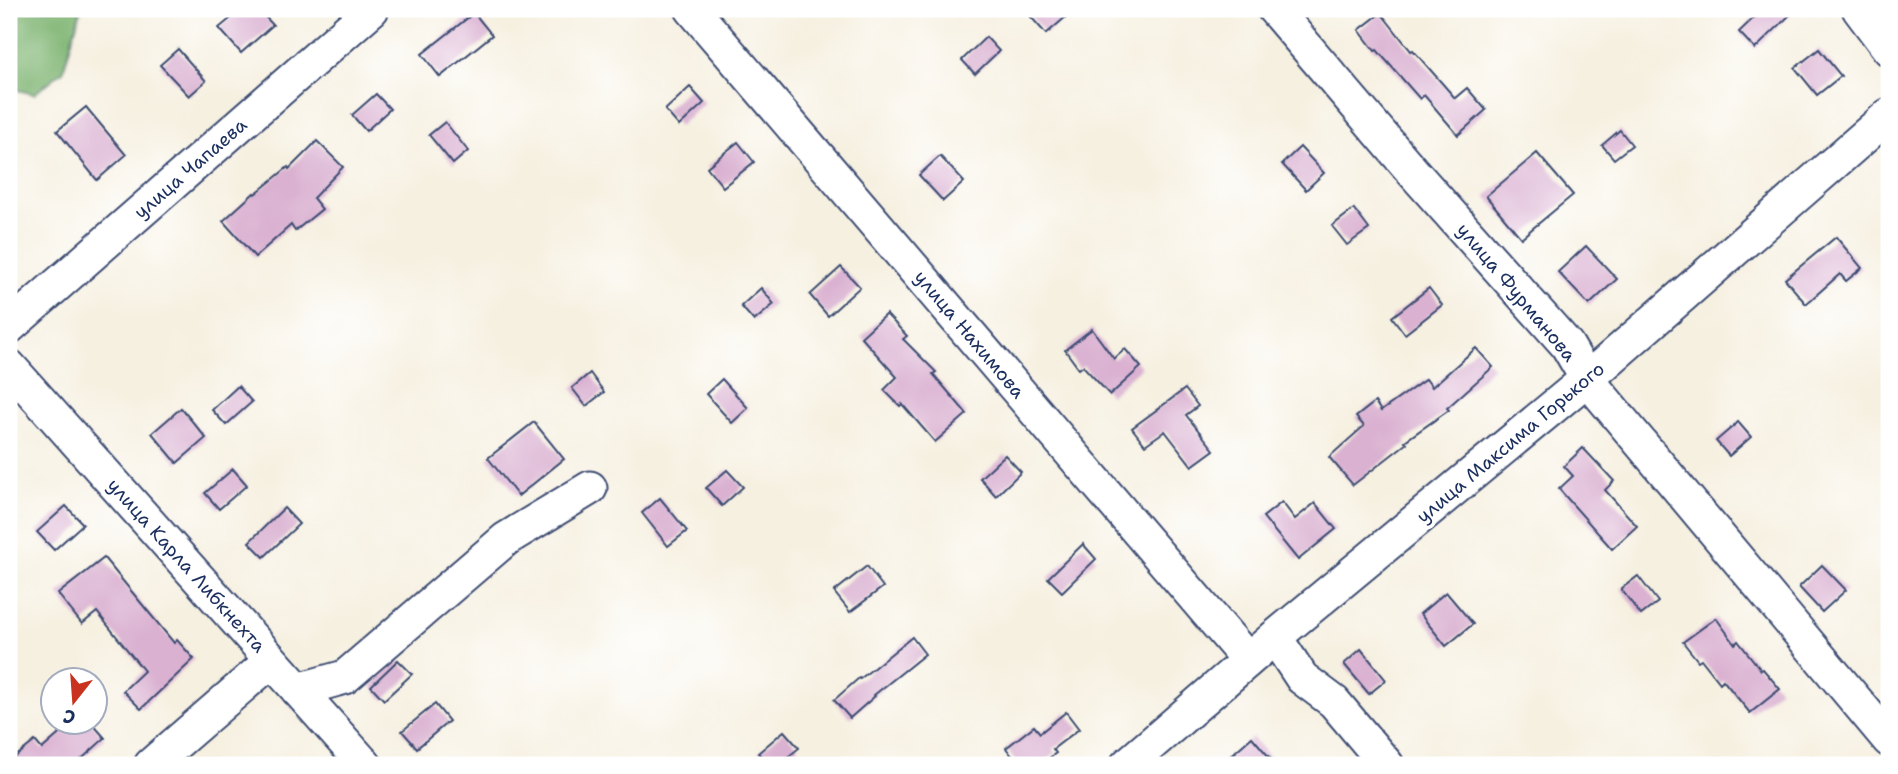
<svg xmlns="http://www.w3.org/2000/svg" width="1898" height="774" font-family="'Shantell Sans',sans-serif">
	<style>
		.forest { fill: #7eb471; stroke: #4c7268; stroke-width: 2 }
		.building { fill: #dab1d1 }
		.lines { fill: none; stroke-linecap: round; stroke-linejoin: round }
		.minor-casing { stroke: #3c4c72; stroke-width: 37 }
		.minor { stroke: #fff; stroke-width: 33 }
		.labels { text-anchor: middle; stroke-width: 7; stroke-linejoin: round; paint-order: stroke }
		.street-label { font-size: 19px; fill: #1b2f5e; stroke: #fff }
	</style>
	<rect width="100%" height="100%" fill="#fff"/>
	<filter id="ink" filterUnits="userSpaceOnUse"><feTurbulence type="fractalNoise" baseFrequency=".0143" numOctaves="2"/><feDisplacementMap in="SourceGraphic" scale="14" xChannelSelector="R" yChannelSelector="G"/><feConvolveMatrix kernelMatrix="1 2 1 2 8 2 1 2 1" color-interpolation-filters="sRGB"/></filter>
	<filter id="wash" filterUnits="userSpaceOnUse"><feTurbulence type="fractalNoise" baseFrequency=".00686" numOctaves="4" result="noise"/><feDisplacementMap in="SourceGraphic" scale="28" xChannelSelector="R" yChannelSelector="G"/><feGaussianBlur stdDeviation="1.57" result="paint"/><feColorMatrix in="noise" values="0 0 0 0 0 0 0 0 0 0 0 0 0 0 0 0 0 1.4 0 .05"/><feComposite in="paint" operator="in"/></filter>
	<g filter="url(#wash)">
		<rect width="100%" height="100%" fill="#f6f0e0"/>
		<!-- forest -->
		<polygon class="forest" points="9,9 81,9 63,71 34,94 9,88"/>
		<g id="blocks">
			<!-- building -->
			<g class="building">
				<polygon points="242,9 258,9 273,25 241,53 219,28"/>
				<polygon points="1024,9 1075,9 1046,34"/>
				<polygon points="1763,9 1796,9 1755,49 1739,32"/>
				<polygon points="474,13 492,35 440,77 422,54"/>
				<polygon points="1381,13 1411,51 1413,50 1455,98 1467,88 1486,110 1458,135 1424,95 1420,99 1377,50 1375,51 1359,30"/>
				<polygon points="986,37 999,51 975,74 962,60"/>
				<polygon points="178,49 206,81 189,96 160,65"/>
				<polygon points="1819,49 1841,76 1817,95 1795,68"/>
				<polygon points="690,87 704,103 679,126 665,110"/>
				<polygon points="376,94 390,109 366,131 352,115"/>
				<polygon points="86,107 126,155 97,180 57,131"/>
				<polygon points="445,122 468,151 453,164 429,135"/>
				<polygon points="1620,130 1632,145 1614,159 1602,145"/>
				<polygon points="317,141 343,167 313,198 322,209 295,231 291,225 255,257 223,221 254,193 255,194 288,167 289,169"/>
				<polygon points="738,142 754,162 723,187 707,167"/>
				<polygon points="1300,147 1324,173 1306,190 1282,164"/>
				<polygon points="1537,153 1573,195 1521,238 1486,196"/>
				<polygon points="940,156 964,182 943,201 919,175"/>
				<polygon points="1354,209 1369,229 1347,245 1332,226"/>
				<polygon points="1836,237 1862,268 1846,281 1840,274 1806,304 1785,279"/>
				<polygon points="1586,246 1617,279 1589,305 1558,272"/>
				<polygon points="841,267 860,287 828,316 810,295"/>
				<polygon points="761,288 774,304 754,321 741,306"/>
				<polygon points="1429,288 1442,305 1405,334 1392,317"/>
				<polygon points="886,314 907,336 903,339 936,372 933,374 967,414 935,442 902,404 900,406 884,390 897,377 861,337"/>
				<polygon points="1092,329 1114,359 1125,349 1141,367 1110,395 1083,366 1079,369 1065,350"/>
				<polygon points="1476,348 1493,367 1447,408 1449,410 1405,441 1407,443 1353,485 1329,457 1364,426 1356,417 1375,402 1381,411 1426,379 1432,387"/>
				<polygon points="590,373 604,392 586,406 572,388"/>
				<polygon points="722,379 748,408 732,423 706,394"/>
				<polygon points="238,386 252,402 226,425 212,410"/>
				<polygon points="1185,389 1198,406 1186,415 1214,450 1192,466 1165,431 1145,445 1132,428"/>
				<polygon points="181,408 206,438 177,463 152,433"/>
				<polygon points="534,422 564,459 518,496 488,458"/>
				<polygon points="1738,422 1751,437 1729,456 1716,441"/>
				<polygon points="1583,448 1614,481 1605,490 1637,526 1612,549 1559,489 1573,476 1564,466"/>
				<polygon points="1005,455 1021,472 996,496 980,478"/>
				<polygon points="233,469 247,485 219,509 205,493"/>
				<polygon points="727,470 743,487 722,506 706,488"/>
				<polygon points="660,498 687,531 668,546 642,513"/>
				<polygon points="1282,502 1295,519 1315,503 1336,529 1298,560 1263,517"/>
				<polygon points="66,506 83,524 54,550 37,532"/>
				<polygon points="284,508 299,524 264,557 249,542"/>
				<polygon points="1083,544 1096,559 1062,592 1048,578"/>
				<polygon points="104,558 174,643 177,640 194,659 141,709 123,691 144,671 97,612 82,624 58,594"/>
				<polygon points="1822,565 1846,590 1822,612 1799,587"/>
				<polygon points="867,566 883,587 850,612 834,592"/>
				<polygon points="1638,576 1658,602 1641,615 1621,589"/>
				<polygon points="1446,592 1473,624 1446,646 1420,614"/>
				<polygon points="1716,618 1735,644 1738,641 1761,670 1763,669 1780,689 1750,713 1723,680 1720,683 1701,659 1698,661 1683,642"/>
				<polygon points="912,637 925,654 874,695 875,696 850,718 834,700 859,678 860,679"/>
				<polygon points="1361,649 1386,680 1369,694 1344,664"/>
				<polygon points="398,660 412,674 384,700 371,686"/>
				<polygon points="435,704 449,721 417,748 402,731"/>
				<polygon points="1066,712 1079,729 1053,749 1056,753 1040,765 1019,765 1006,748 1034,726 1040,733"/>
				<polygon points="73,722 91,722 105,738 75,765 9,765 9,762 35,741 42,749"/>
				<polygon points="784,731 799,748 778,765 769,765 758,753"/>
				<polygon points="1252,737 1276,765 1220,765"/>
			</g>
		</g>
	</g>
	<g filter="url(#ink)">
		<use href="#blocks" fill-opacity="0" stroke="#3c4c72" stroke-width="2"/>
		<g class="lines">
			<defs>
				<g id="minor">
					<polyline points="692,9 1248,660"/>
					<polyline points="1274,9 1413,172 1567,345 1587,379 1889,740"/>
					<polyline points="1859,9 1889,49"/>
					<polyline points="9,327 372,9"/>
					<polyline points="9,366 365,765"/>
					<polyline points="1275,637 1302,678 1334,702 1387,765"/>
					<polyline points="298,690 345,677 506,539 590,488"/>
					<polyline points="151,765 271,661"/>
					<polyline points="1127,765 1275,637 1587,379 1889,115"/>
				</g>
			</defs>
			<!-- minor casing -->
			<use href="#minor" class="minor-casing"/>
			<!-- minor -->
			<use href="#minor" class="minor"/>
		</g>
	</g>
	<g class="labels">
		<!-- street labels -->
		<g class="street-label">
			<text transform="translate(190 168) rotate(-41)" y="7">улица Чапаева</text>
			<text transform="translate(1517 292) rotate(50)" y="7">улица Фурманова</text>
			<text transform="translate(970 334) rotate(50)" y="7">улица Нахимова</text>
			<text transform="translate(1510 442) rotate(-40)" y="7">улица Максима Горького</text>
			<text transform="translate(187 565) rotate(48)" y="7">улица Карла Либкнехта</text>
		</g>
	</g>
	<!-- margin -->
	<rect width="1898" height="774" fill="none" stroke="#fff" stroke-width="35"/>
	<!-- north arrow -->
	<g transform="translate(74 701) rotate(197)"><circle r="33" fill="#ffffff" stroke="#a4acbf" stroke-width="2"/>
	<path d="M0-5L12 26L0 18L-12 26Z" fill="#c8321e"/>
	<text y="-10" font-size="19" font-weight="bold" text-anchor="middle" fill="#1b2f5e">С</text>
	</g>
</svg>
